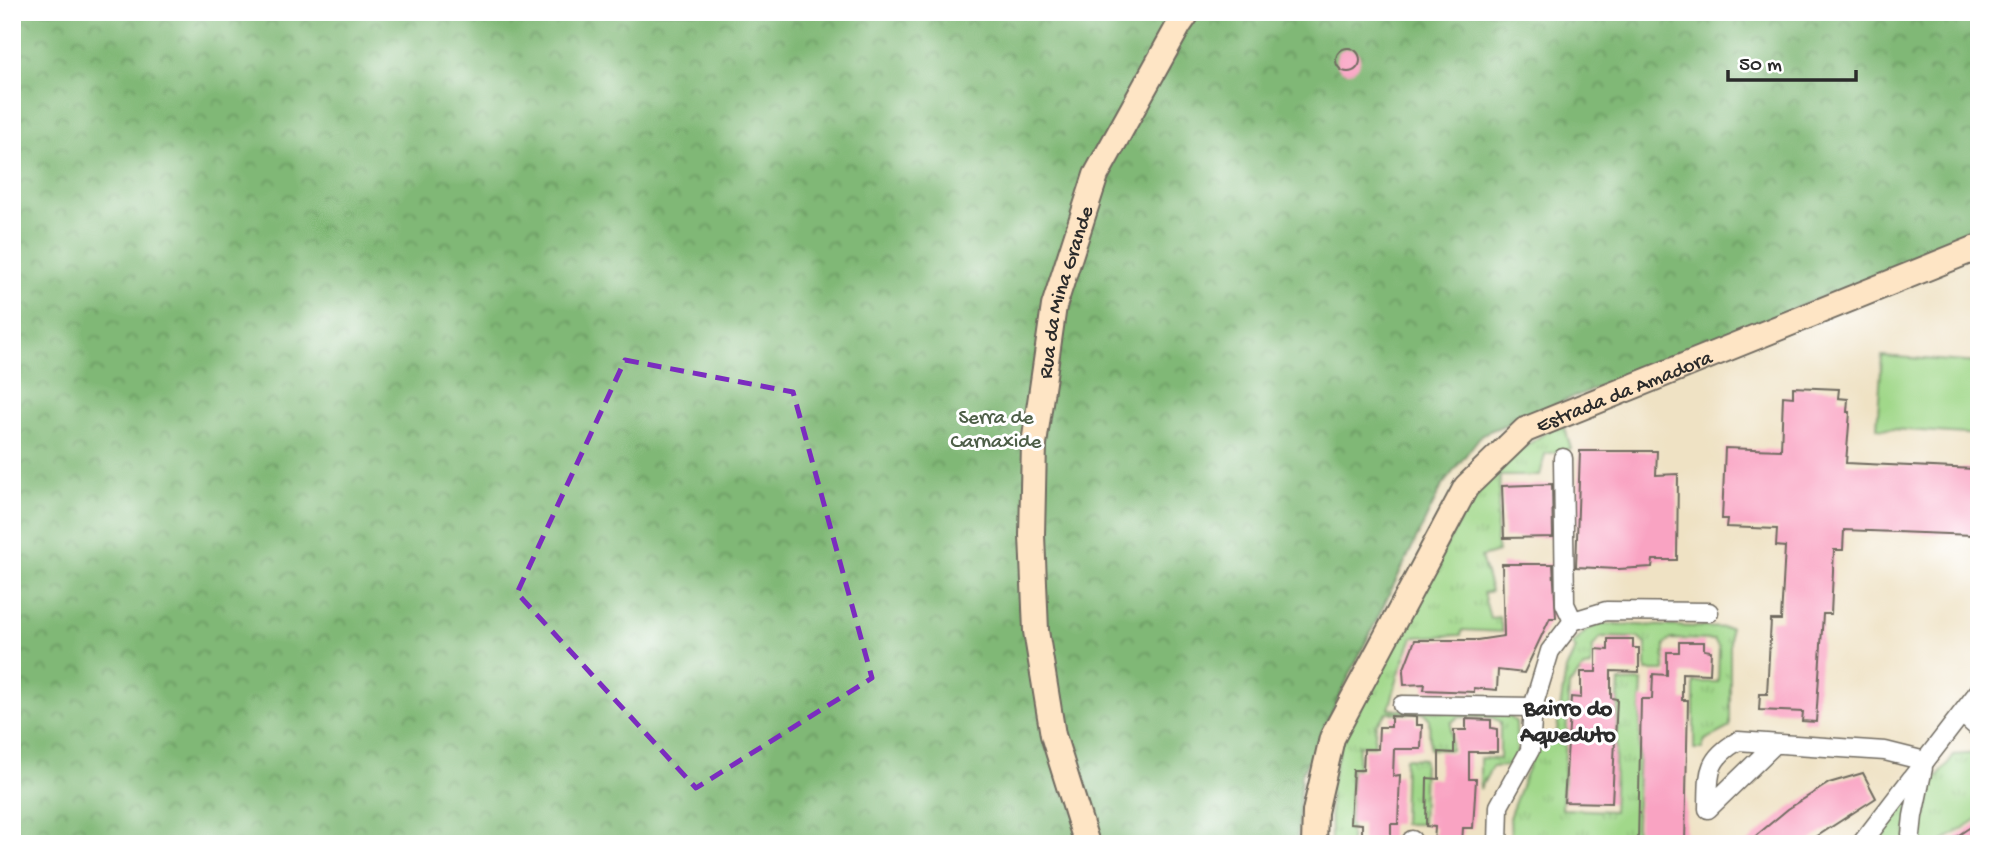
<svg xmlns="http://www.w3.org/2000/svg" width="1991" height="856" font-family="'Gochi Hand',sans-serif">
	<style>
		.grass { fill: url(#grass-tufts); stroke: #66825a; stroke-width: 2 }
		.forest { fill: url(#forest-crowns); stroke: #567250; stroke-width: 2 }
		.garden { fill: #a1d88a; stroke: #66825a; stroke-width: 2 }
		.building { fill: #f9a3c2 }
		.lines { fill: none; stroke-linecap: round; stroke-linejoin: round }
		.street-casing { stroke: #706b61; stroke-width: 21 }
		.secondary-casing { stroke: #706b61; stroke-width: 28 }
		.street { stroke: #fff; stroke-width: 18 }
		.secondary { stroke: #fee5c5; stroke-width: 24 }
		.marked { fill: none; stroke: #7b2cbf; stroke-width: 5; stroke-dasharray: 14 9; stroke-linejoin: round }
		.labels { text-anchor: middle; stroke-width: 6; stroke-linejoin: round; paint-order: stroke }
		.street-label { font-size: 21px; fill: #2b2b2b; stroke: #fff }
		.park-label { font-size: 21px; fill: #4e5f48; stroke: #fff }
		.neighbourhood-label { font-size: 23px; font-weight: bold; fill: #2b2b2b; stroke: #fff }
	</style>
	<defs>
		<pattern id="grass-tufts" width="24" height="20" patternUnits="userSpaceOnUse" patternTransform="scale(1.75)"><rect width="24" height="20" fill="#a1d88a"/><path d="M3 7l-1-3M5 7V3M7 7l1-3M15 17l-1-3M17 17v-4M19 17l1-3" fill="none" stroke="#8bba77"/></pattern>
		<pattern id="forest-crowns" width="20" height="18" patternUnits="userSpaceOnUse" patternTransform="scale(1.75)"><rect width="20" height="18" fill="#80b876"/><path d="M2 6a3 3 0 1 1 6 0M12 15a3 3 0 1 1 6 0" fill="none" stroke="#699661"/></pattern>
	</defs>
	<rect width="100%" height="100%" fill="#fff"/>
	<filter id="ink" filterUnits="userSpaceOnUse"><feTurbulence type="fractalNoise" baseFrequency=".0143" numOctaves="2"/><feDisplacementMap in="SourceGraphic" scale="14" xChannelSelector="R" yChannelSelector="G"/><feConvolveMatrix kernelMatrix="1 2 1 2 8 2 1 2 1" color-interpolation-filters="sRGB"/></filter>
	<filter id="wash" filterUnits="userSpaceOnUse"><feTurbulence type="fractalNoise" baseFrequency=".00686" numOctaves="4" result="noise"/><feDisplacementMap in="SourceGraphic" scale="28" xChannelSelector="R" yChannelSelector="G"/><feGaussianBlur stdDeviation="1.57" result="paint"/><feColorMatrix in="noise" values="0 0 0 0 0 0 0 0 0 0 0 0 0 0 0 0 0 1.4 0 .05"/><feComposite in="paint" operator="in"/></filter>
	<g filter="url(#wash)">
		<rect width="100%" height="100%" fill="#efe2c4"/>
		<!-- grass -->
		<g class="grass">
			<polygon points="1563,421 1571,449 1545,454 1540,476 1500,476 1496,541 1498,552 1481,557 1491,591 1483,593 1490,618 1499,617 1503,632 1462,630 1461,635 1413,637 1400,670 1389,709 1508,715 1516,722 1517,753 1509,766 1492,767 1480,789 1480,758 1500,759 1500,722 1493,718 1458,717 1451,723 1451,750 1430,749 1429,718 1424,713 1387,713 1376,724 1374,746 1359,745 1358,768 1351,769 1350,844 1331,844 1330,788 1340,746 1472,497 1496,466"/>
			<polygon points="1602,624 1730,628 1730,727 1705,740 1702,749 1694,749 1694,682 1718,682 1719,647 1714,640 1671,639 1665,644 1664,671 1646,671 1646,644 1638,638 1601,637 1593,647 1591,667 1584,668 1569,685 1562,809 1613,811 1619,682 1642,681 1635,844 1511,844 1510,815 1536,747 1556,737 1566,669 1576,648 1572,645 1588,629"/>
			<polygon points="1979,753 1979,818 1939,844 1920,844 1933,784 1954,755"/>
			<polygon points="1405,758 1424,759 1422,824 1403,824"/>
			<polygon points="1912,794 1905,844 1875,844"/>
		</g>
		<!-- forest -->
		<polygon class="forest" points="12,12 1979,12 1979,234 1482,434 1442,486 1301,775 1297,844 12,844"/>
		<!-- garden -->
		<polygon class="garden" points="1882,356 1979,363 1979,435 1877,428"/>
		<g id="blocks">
			<!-- building -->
			<g class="building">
				<circle cx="1348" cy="60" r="12"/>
				<polygon points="1793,387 1839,389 1838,398 1848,399 1847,412 1850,412 1846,463 1975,469 1974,478 1979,478 1979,530 1973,530 1973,535 1844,530 1843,550 1834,550 1831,614 1823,614 1816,722 1802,721 1803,712 1759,710 1760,694 1767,694 1771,620 1781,620 1785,547 1776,546 1777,529 1726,527 1727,519 1722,519 1725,448 1781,450 1783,396 1793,397"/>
				<polygon points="1580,451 1657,451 1656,475 1678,474 1677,560 1653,560 1652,567 1618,569 1576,567"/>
				<polygon points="1552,484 1553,537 1504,538 1502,486"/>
				<polygon points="1502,564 1553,564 1556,618 1550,618 1524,673 1498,670 1497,690 1474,688 1474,692 1424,690 1425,684 1404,685 1403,671 1415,640 1477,640 1504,636"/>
				<polygon points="1608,639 1633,639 1633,648 1639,648 1639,672 1611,671 1611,698 1617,699 1612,803 1564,802 1571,697 1581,698 1581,672 1596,672 1596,649 1608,650"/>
				<polygon points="1679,642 1704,642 1704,650 1711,651 1710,674 1682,673 1682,700 1688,700 1685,844 1638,844 1641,699 1652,699 1653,674 1667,675 1667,652 1679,652"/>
				<polygon points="1391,716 1416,717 1416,725 1422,725 1421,749 1394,749 1393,776 1400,775 1398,824 1391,824 1391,844 1362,844 1362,824 1350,823 1353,770 1363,770 1364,749 1378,749 1379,727 1391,727"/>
				<polygon points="1466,719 1491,720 1491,728 1497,729 1497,752 1469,752 1469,779 1476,779 1473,828 1463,828 1462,844 1434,844 1435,827 1426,826 1427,778 1439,779 1439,752 1454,753 1454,730 1466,730"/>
				<polygon points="1863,773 1876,798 1805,844 1746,844 1788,809 1829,783"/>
				<polygon points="1979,822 1979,844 1946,844 1966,830"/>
			</g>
		</g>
	</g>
	<g filter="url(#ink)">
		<use href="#blocks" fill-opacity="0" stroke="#706b61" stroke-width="2"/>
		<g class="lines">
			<defs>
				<g id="street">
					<polyline points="1563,458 1565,604 1573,621"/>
					<polyline points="1402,705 1533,707"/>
					<polyline points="1962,714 1979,729"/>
					<path d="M 1774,745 L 1708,809 C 1709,775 1705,760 1738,741 L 1885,751 L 1925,761"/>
					<polyline points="1412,844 1412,840"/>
					<polyline points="1498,844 1499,806 1530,750 1533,707 1550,651 1573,621 1606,611 1709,612"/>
					<polyline points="1861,844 1979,691"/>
					<polyline points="1910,844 1913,816 1923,768"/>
				</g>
				<g id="secondary">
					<path id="s1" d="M 1087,844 L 1053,735 L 1036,631 L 1032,535 L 1034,444 L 1054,306 L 1096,175 L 1179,25 L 1188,12"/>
					<path id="s2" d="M 1314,844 L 1315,812 L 1332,738 L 1466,487 L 1525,430 L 1979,247"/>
				</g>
			</defs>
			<!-- street casing -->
			<use href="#street" class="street-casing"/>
			<!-- secondary casing -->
			<use href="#secondary" class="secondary-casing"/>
			<!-- street -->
			<use href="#street" class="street"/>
			<!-- secondary -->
			<use href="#secondary" class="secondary"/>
		</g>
	</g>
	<!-- marked area -->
	<path class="marked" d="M 625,360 L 793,392 L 872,678 L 696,788 L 517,593 Z"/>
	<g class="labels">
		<!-- street labels -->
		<g class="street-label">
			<text dy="7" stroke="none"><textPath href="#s1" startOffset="562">Rua da Mina Grande</textPath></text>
			<text dy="7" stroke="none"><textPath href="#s2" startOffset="581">Estrada da Amadora</textPath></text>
		</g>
		<!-- park labels -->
		<g class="park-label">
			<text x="996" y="423">Serra de<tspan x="996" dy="24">Carnaxide</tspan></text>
		</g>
		<!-- neighbourhood labels -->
		<g class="neighbourhood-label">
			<text x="1568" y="715">Bairro do<tspan x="1568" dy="26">Aqueduto</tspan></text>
		</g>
	</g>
	<!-- margin -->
	<rect width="1991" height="856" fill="none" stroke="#fff" stroke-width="42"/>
	<!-- scale -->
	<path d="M1728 70v10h128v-10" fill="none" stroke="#2b2b2b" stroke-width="3.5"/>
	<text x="1739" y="70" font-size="21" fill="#2b2b2b" stroke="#ffffff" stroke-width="5" paint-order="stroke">50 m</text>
</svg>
